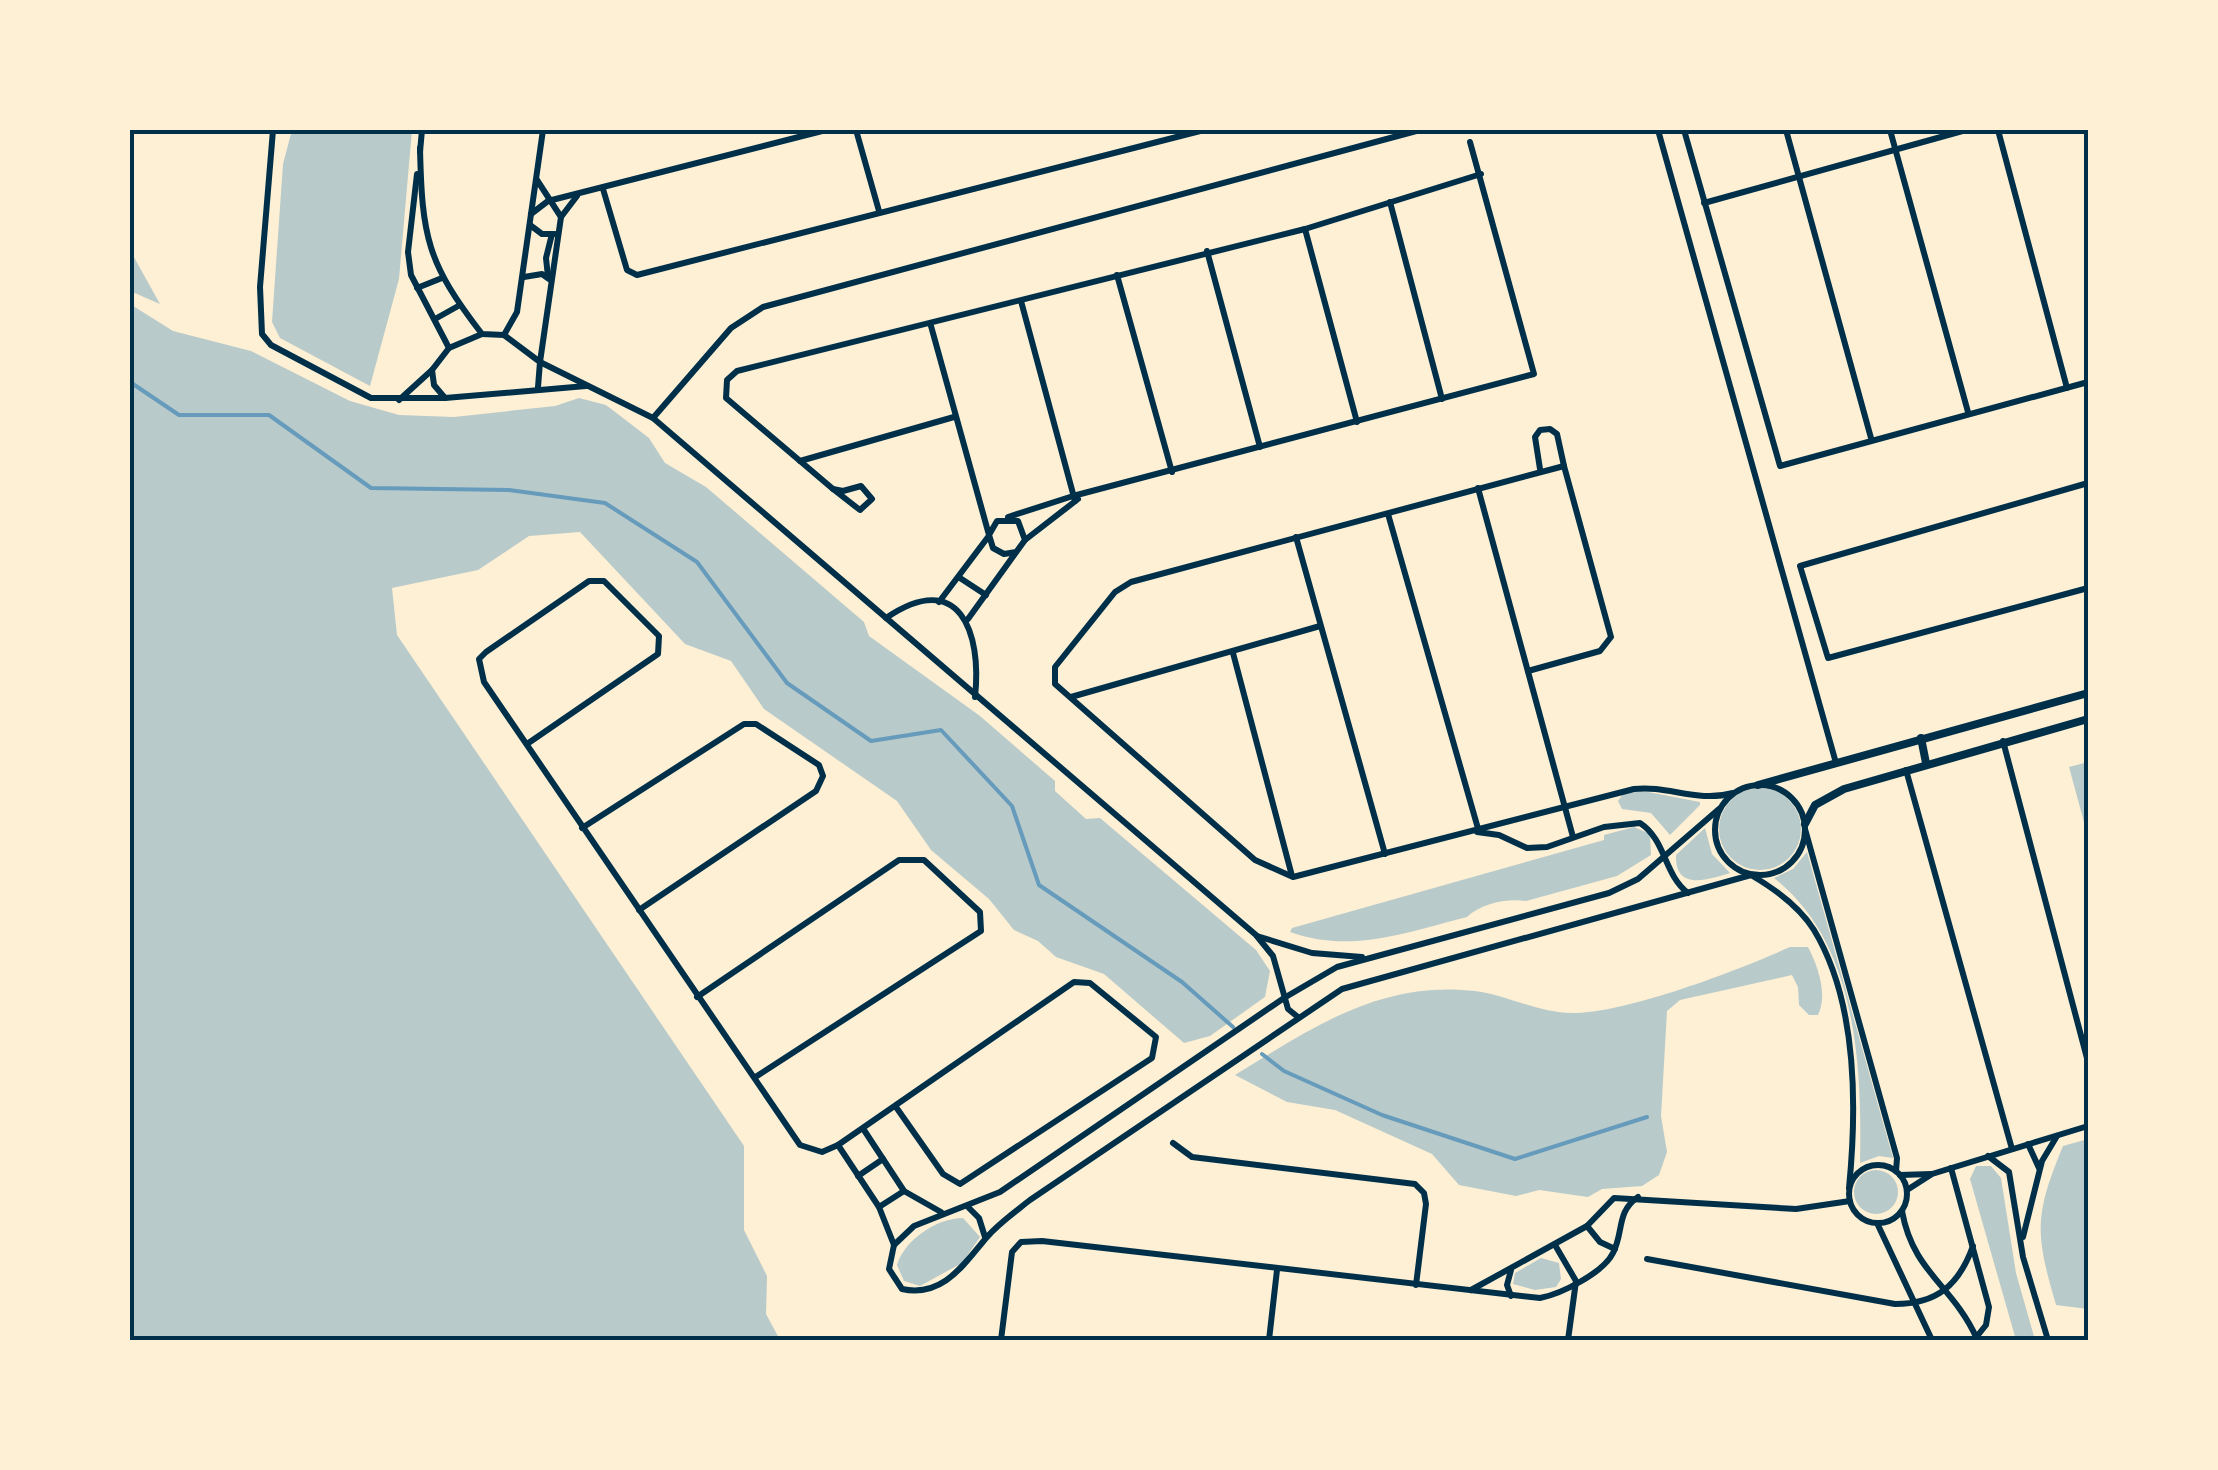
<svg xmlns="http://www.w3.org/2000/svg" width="2218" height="1470" font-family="Ubuntu,sans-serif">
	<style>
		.green { fill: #b9caca }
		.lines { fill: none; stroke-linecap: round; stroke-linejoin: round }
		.stream { stroke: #669bbc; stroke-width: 4 }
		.minor { stroke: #003049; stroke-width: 6 }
		.tertiary { stroke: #003049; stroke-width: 8 }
		.neatline { fill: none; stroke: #003049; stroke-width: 4 }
	</style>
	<rect width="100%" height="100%" fill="#fdf0d5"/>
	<!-- green -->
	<g class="green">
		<polygon points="292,130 412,130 399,279 370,386 280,338 272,322 283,164"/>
		<polygon points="130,250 160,304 130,291"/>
		<polygon points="130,304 173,331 251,351 350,401 399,415 454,417 555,406 579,398 606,405 649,438 665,463 706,487 864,622 869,636 980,716 1055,781 1055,791 1086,819 1100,818 1256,950 1270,971 1265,997 1210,1036 1184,1043 1104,974 1056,957 1038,941 1014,930 989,899 931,850 897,801 764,709 731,661 685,644 580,532 529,536 478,570 392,588 397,635 744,1146 744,1230 767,1276 766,1314 780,1340 130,1340"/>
		<polygon points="2088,762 2088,837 2069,767"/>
		<circle cx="1760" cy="829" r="41"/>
		<polygon points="1643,791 1700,802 1700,805 1670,835 1651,813 1622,809 1618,801 1623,794"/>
		<path d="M 1634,827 L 1650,834 L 1651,855 L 1617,876 L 1526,901 C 1508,898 1481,903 1467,917 C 1408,932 1351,954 1290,932 L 1292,928 L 1604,840 L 1604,835 Z"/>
		<path d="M 1705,828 L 1712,854 L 1730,873 C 1707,880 1675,891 1676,855 Z"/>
		<path d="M 1807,852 L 1893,1158 L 1879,1156 L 1860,1163 C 1862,1065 1857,943 1774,878 L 1793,869 Z"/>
		<path d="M 1790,947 L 1808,947 C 1818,966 1828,995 1818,1015 L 1809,1015 L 1799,1005 L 1798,987 L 1792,975 L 1680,1000 L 1667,1011 L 1661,1116 L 1667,1152 L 1659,1175 L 1642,1186 L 1602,1189 L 1588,1197 L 1539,1190 L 1516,1196 L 1459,1185 L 1432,1154 L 1335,1110 L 1287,1102 L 1235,1075 C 1312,1028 1380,980 1475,991 C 1507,995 1539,1013 1572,1013 C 1627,1013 1739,970 1790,947 Z"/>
		<path d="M 2088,1139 L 2088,1309 L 2056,1305 C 2035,1233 2034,1216 2063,1146 Z"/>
		<polygon points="1976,1166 1991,1166 2001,1178 2016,1273 2035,1340 2016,1340 1970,1179"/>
		<circle cx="1876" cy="1192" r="22"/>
		<path d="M 963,1218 L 980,1237 L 962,1263 L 920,1286 L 904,1281 L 897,1265 C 904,1240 937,1218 963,1218 Z"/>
		<polygon points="1541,1258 1559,1263 1561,1279 1556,1287 1535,1290 1513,1284 1515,1273"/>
	</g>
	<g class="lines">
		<!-- stream -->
		<g class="stream">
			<polyline points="130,382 179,415 269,415 371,488 509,490 605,503 697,562 787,683 871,741 941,730 1012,806 1039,885 1182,982 1233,1027"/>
			<polyline points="1262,1054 1284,1071 1382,1115 1515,1159 1647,1117"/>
		</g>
		<!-- minor -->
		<g class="minor">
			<polyline points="273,130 260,287 262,334 271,345 371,398 445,398"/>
			<polyline points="856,130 879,211"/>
			<polyline points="1658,130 1836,763"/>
			<polyline points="1684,130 1780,466 2088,382"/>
			<polyline points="1786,130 1871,438"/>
			<polyline points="1890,130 1968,412"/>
			<polyline points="1998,130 2067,388"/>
			<path d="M 420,148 C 422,237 427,263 482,334 L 504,335 L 540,362 L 538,387"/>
			<polyline points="420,152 422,130"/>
			<polyline points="417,174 408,252 411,275 449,348"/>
			<polyline points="537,180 561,217"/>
			<polyline points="603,189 627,270 637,275 1204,130"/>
			<polyline points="577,196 561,217 540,362 653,418 1256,935 1273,956 1288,1009 1298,1017"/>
			<polyline points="1390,202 1442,399"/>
			<polyline points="1704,203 1966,130"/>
			<polyline points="531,214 548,201 826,130"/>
			<polyline points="530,225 542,234 555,234"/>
			<polyline points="1305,229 1357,422"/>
			<polyline points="1207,251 1260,447"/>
			<polyline points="1117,275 1172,472"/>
			<polyline points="524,277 542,274 549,279"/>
			<polyline points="548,277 546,258 552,234"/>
			<polyline points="417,288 442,278"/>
			<polyline points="1021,301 1075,501"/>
			<polyline points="435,319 460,305"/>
			<polyline points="931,326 989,535"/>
			<polyline points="482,334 449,348 432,370 434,385 445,398 586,386"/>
			<polyline points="504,335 517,312 543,130"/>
			<polyline points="399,400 432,370"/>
			<polyline points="653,418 731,328 763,307 1420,130"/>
			<polyline points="800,461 954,417"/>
			<polyline points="1540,469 1535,437 1540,430 1550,429 1557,434 1564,466"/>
			<polyline points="2088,483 1800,566 1828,658 2088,588"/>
			<polygon points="861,486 872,499 860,510 833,489 843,491"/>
			<polyline points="1478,488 1573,837"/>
			<polyline points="833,489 726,398 727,380 737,371 1305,229 1481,174"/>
			<polyline points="1388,514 1479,832"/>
			<polyline points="1008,517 1073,496 1534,374 1470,142"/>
			<polyline points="1296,537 1385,854"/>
			<polyline points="1025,540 1078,499"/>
			<polyline points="960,578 986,595"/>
			<polyline points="939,602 988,537"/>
			<path d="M 886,618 C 960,568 982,633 975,697"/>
			<polyline points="968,619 1025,540 1018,521 997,521 989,535 993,548 1004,554 1016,552"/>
			<polyline points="1233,653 1292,876"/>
			<path d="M 1528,671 L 1600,651 L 1611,637 L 1564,466 L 1131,582 L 1115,592 L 1055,667 L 1055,684 L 1255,860 L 1293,877 L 1634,789 C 1668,785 1697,803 1733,793"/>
			<polyline points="1071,697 1320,626"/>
			<polyline points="2003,741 2088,1062"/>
			<polyline points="527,744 658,654 659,636 604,581 589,581 486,652 479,659 484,682 800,1145 822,1152 838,1145 1074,982 1090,983 1156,1037 1152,1058 960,1184 943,1174 896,1107"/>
			<polyline points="1906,770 2012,1149"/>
			<circle cx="1760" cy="830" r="45"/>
			<path d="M 1719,809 L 1638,879 L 1609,893 L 1337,967 L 1284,998 L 1000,1192 L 914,1226 L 894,1245 L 889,1269 L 902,1289 C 943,1298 964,1264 987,1237 C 999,1223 1015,1212 1030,1200 L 1342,989 L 1751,875 C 1775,889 1799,906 1814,930 C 1858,1003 1857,1107 1849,1188"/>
			<polyline points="582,828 744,724 756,724 819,765 823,776 816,791 639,910"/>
			<polyline points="1805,829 1897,1158 1896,1171"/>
			<path d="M 1477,832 L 1499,835 L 1527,848 L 1547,847 L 1604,827 L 1640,823 C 1666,840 1664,875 1688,893"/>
			<polyline points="1257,936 1312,953 1362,957"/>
			<polyline points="697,997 899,860 924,860 980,912 981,931 757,1076"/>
			<polyline points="864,1130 904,1191 941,1212"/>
			<polyline points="1173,1143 1192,1157 1415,1184 1424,1193 1426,1204 1416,1285"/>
			<polyline points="2028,1144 2039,1168"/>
			<polyline points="838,1145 879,1207 894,1245"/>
			<polyline points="1988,1156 2009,1172 2023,1257 2048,1340"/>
			<circle cx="1878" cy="1194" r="29"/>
			<polyline points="1951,1168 1989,1307 1986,1325 1974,1340"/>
			<polyline points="1900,1175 1931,1174"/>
			<polyline points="858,1176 883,1159"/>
			<polyline points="1907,1190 1932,1174 2088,1126"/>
			<polyline points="879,1207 904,1191"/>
			<polyline points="968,1207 979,1218 985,1237"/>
			<path d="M 1902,1211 C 1913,1273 1953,1285 1977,1339"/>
			<polyline points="1877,1223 1932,1340"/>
			<polyline points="1587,1226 1600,1242 1615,1249"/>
			<polyline points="2023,1237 2042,1161 2057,1136"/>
			<polyline points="1555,1245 1576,1281 1568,1340"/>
			<path d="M 1647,1259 L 1895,1304 C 1937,1304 1959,1285 1973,1246"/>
			<polyline points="1511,1270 1507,1285 1511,1296"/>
			<polyline points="1471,1290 1587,1226 1614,1198 1796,1209 1850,1201"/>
			<path d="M 1001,1340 L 1012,1252 L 1021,1242 L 1042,1241 L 1540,1298 C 1561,1294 1603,1273 1613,1253 C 1624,1232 1616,1212 1638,1197"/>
			<polyline points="1269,1340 1277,1270"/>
		</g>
		<!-- tertiary -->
		<g class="tertiary">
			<polyline points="1921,738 1926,763"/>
			<polyline points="1758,785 2088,693"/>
			<polyline points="1805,824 1815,805 1844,789 2088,719"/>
		</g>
	</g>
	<!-- border -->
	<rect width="2218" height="1470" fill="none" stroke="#fdf0d5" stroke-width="265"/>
	<rect x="132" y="132" width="1954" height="1206" class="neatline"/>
</svg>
